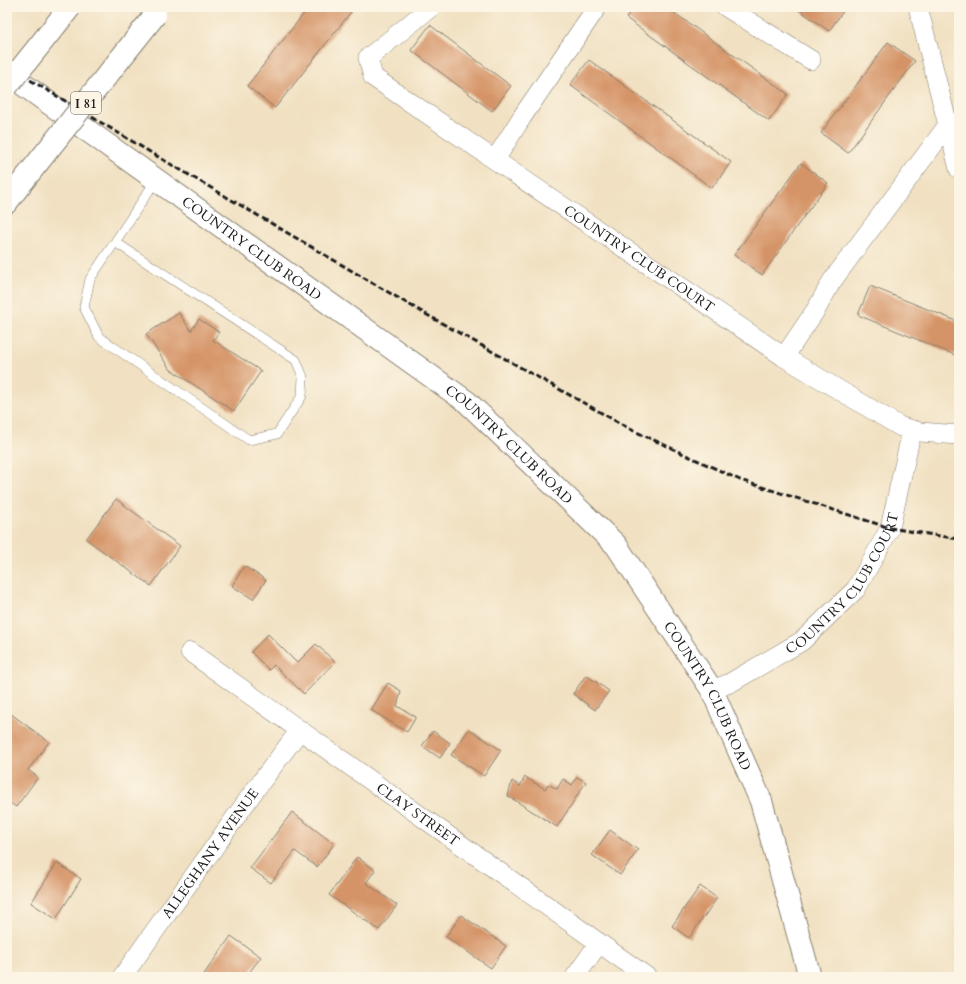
<svg xmlns="http://www.w3.org/2000/svg" width="966" height="984" font-family="Cardo,serif">
	<style>
		.building { fill: #d59468 }
		.lines { fill: none; stroke-linecap: round; stroke-linejoin: round }
		.lane-casing { stroke: #867e6f; stroke-width: 10 }
		.street-casing { stroke: #867e6f; stroke-width: 20 }
		.secondary-casing { stroke: #867e6f; stroke-width: 24 }
		.highway-casing { stroke: #867e6f; stroke-width: 24 }
		.lane { stroke: #fff; stroke-width: 9 }
		.street { stroke: #fff; stroke-width: 19 }
		.secondary { stroke: #fff; stroke-width: 22 }
		.highway { stroke: #fff; stroke-width: 22 }
		.rail { stroke: #1c1c1c; stroke-width: 3; stroke-dasharray: 6 3; stroke-linecap: butt }
		.highway-bridge-casing { stroke: #867e6f; stroke-width: 24; stroke-linecap: butt }
		.highway-bridge { stroke: #fff; stroke-width: 22 }
		.labels { text-anchor: middle; stroke-width: 3; stroke-linejoin: round; paint-order: stroke }
		.shield { fill: #fcf5e5; stroke: #5f5d58; stroke-width: 1 }
		.shield-label { font-size: 13px; font-weight: bold; fill: #1c1c1c }
		.street-label { font-size: 14px; fill: #1c1c1c; stroke: #fcf5e5 }
	</style>
	<rect width="100%" height="100%" fill="#fcf5e5"/>
	<filter id="ink" filterUnits="userSpaceOnUse"><feTurbulence type="fractalNoise" baseFrequency=".025" numOctaves="2"/><feDisplacementMap in="SourceGraphic" scale="8" xChannelSelector="R" yChannelSelector="G"/><feConvolveMatrix kernelMatrix="1 2 1 2 8 2 1 2 1" color-interpolation-filters="sRGB"/></filter>
	<filter id="wash" filterUnits="userSpaceOnUse"><feTurbulence type="fractalNoise" baseFrequency=".012" numOctaves="4" result="noise"/><feDisplacementMap in="SourceGraphic" scale="16" xChannelSelector="R" yChannelSelector="G"/><feGaussianBlur stdDeviation="0.9" result="paint"/><feColorMatrix in="noise" values="0 0 0 0 0 0 0 0 0 0 0 0 0 0 0 0 0 1.4 0 .05"/><feComposite in="paint" operator="in"/></filter>
	<g filter="url(#wash)">
		<rect width="100%" height="100%" fill="#f1e1c2"/>
		<g id="blocks">
			<!-- building -->
			<g class="building">
				<polygon points="309,7 355,7 275,108 247,86"/>
				<polygon points="634,7 666,7 788,94 769,121 626,18"/>
				<polygon points="795,7 846,7 829,31"/>
				<polygon points="430,25 511,86 492,111 411,50"/>
				<polygon points="888,42 915,61 848,153 821,133"/>
				<polygon points="589,60 731,162 712,188 570,85"/>
				<polygon points="801,163 828,183 762,275 734,255"/>
				<polygon points="870,286 959,322 959,345 955,355 858,315"/>
				<polygon points="179,313 191,331 199,319 219,332 213,340 261,371 234,411 170,369 146,334"/>
				<polygon points="116,499 180,546 151,586 86,539"/>
				<polygon points="244,566 266,580 253,599 232,586"/>
				<polygon points="268,634 297,663 316,644 335,662 304,694 274,665 269,670 251,652"/>
				<polygon points="586,675 609,691 595,710 573,694"/>
				<polygon points="388,683 401,691 397,706 416,717 407,732 371,710"/>
				<polygon points="7,711 49,742 28,770 38,777 16,807 7,801"/>
				<polygon points="469,729 501,750 484,776 451,755"/>
				<polygon points="433,731 450,743 440,758 422,746"/>
				<polygon points="525,777 545,789 548,784 557,789 563,779 572,785 577,777 586,782 557,827 508,796 512,781 520,786"/>
				<polygon points="292,812 334,844 317,867 295,851 271,883 250,868"/>
				<polygon points="610,830 638,850 620,875 592,855"/>
				<polygon points="357,857 375,870 366,883 397,905 379,930 329,895"/>
				<polygon points="57,863 81,879 56,919 31,903"/>
				<polygon points="700,886 717,898 689,938 672,926"/>
				<polygon points="461,915 506,946 491,968 446,937"/>
				<polygon points="231,936 261,957 248,974 252,977 202,977"/>
			</g>
		</g>
	</g>
	<g filter="url(#ink)">
		<use href="#blocks" fill-opacity="0" stroke="#867e6f" stroke-width="1"/>
		<g class="lines">
			<defs>
				<polyline id="lane" points="115,242 90,279 84,307 99,337 249,440 277,434 302,396 303,377 296,360 115,242 156,180"/>
				<g id="street">
					<path id="s1" d="M 431,7 L 368,58 L 373,77 L 784,357 L 901,427 L 920,432 L 959,435"/>
					<polyline points="726,7 811,60"/>
					<polyline points="918,7 959,169"/>
					<polyline points="495,160 522,117 597,7"/>
					<polyline points="784,357 817,308 832,281 852,254 948,125"/>
					<path id="s2" d="M 190,652 L 647,977"/>
					<path id="s3" d="M 712,690 L 730,683 L 802,641 L 856,589 L 890,528 L 912,430"/>
					<path id="s4" d="M 122,977 L 252,794 L 300,730"/>
					<polyline points="575,977 599,943"/>
				</g>
				<g id="secondary">
					<path id="s5" d="M 7,73 L 467,402 L 616,545 L 712,690 L 761,801 L 810,977"/>
				</g>
				<polyline id="highway" points="7,202 16,190"/>
			</defs>
			<!-- lane casing -->
			<use href="#lane" class="lane-casing"/>
			<!-- street casing -->
			<use href="#street" class="street-casing"/>
			<!-- secondary casing -->
			<use href="#secondary" class="secondary-casing"/>
			<!-- highway casing -->
			<use href="#highway" class="highway-casing"/>
			<!-- lane -->
			<use href="#lane" class="lane"/>
			<!-- street -->
			<use href="#street" class="street"/>
			<!-- secondary -->
			<use href="#secondary" class="secondary"/>
			<!-- highway -->
			<use href="#highway" class="highway"/>
			<!-- rail -->
			<polyline class="rail" points="7,66 150,152 422,312 630,429 740,480 890,528 959,539"/>
			<defs>
				<g id="highway-bridge">
					<polyline points="7,86 70,7"/>
					<polyline points="16,190 155,15"/>
				</g>
			</defs>
			<!-- highway-bridge casing -->
			<use href="#highway-bridge" class="highway-bridge-casing"/>
			<!-- highway-bridge -->
			<use href="#highway-bridge" class="highway-bridge"/>
		</g>
	</g>
	<g class="labels">
		<!-- shield labels -->
		<rect class="shield" x="71" y="92" width="30" height="22" rx="3"/>
		<g class="shield-label">
			<text x="86" y="108">I 81</text>
		</g>
		<!-- street labels -->
		<g class="street-label">
			<text dy="5" stroke="none"><textPath href="#s5" startOffset="301">COUNTRY CLUB ROAD</textPath></text>
			<text dy="5" stroke="none"><textPath href="#s1" startOffset="423">COUNTRY CLUB COURT</textPath></text>
			<text dy="5" stroke="none"><textPath href="#s5" startOffset="625">COUNTRY CLUB ROAD</textPath></text>
			<text dy="5" stroke="none"><textPath href="#s3" startOffset="174">COUNTRY CLUB COURT</textPath></text>
			<text dy="5" stroke="none"><textPath href="#s5" startOffset="949">COUNTRY CLUB ROAD</textPath></text>
			<text dy="5" stroke="none"><textPath href="#s2" startOffset="280">CLAY STREET</textPath></text>
			<text dy="5" stroke="none"><textPath href="#s4" startOffset="152">ALLEGHANY AVENUE</textPath></text>
		</g>
	</g>
	<!-- margin -->
	<rect width="966" height="984" fill="none" stroke="#fcf5e5" stroke-width="24"/>
</svg>
